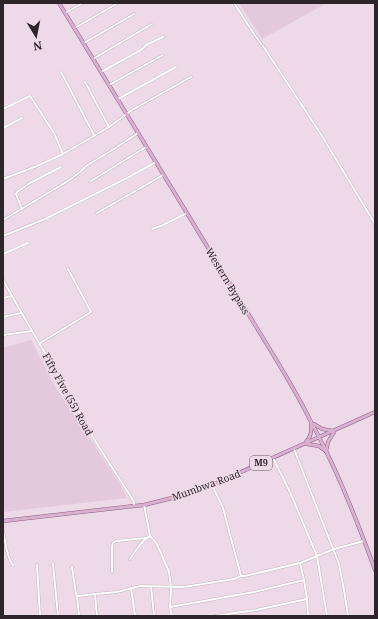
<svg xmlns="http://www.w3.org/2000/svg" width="378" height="619" font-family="'Noto Serif',serif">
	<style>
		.built { fill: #e4c9dd }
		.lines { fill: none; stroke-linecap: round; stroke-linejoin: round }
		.minor-casing { stroke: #c6b1c0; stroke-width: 3 }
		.primary-casing { stroke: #8d5e81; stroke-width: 4 }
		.minor { stroke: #fff; stroke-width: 2 }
		.primary { stroke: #d9b1d0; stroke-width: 3 }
		.labels { text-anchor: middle; stroke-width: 3; stroke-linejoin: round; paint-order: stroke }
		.shield { fill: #eed9e8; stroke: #675b63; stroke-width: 1 }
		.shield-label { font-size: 9px; font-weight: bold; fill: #2d252a }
		.street-label { font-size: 10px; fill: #2d252a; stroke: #eed9e8 }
	</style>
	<rect width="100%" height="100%" fill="#eed9e8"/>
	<!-- built -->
	<g class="built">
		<polygon points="239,3 324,3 325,4 262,39"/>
		<polygon points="31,340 57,390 83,428 119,483 127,498 3,512 3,348"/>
	</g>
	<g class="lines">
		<defs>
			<g id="minor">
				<polyline points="234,3 256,37 265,49 322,136 375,224"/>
				<polyline points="65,13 83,3"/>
				<polyline points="75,28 118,3"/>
				<polyline points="84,43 134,14"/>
				<polyline points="93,59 152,24"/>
				<polyline points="61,72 94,135"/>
				<polyline points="101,72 141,50 146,45 163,37"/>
				<polyline points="85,82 109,127"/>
				<polyline points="109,85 163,55"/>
				<polyline points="118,99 176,67"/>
				<polyline points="3,109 30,96 54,133 63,154 37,166 3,179"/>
				<polyline points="3,128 22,118"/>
				<polyline points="63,154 109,127 132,110 191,77"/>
				<polyline points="91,181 146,147"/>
				<polyline points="22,209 16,194 17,192 30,183 61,167"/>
				<polyline points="97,213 118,201 163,175"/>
				<polyline points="3,220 68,181 80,172 86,166 114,149 138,133"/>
				<polyline points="152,229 163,225 187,213"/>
				<polyline points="3,236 45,219 127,178 156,162"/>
				<polyline points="3,254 28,243"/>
				<polyline points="3,280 32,331 51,363 97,444 131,497 134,502 134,506"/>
				<polyline points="3,298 12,296"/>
				<polyline points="3,317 21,313"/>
				<polyline points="3,335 32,331"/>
				<polyline points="40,343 91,312 68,269"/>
				<polyline points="294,449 339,564 344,590 348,616"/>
				<polyline points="273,458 290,492 317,556 327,616"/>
				<polyline points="212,485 223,508 241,576 245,576 300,563 334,549 364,541"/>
				<polyline points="144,505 150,536 157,544 169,572 171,588 170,607 172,616"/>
				<path d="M 3,531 C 5,540 7,559 13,565"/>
				<path d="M 130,559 C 136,551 141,540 150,536"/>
				<polyline points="53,564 58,616"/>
				<polyline points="37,565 40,616"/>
				<polyline points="72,567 76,594 77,596 79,596 95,594 117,592 140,586 184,587 234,579 241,576"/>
				<polyline points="112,572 112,546 113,543 116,541 146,538"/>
				<polyline points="304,580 307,599 308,616"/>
				<polyline points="151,586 154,616"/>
				<polyline points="131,588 135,616"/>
				<polyline points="95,594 97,616"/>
				<polyline points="77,596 79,616"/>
				<polyline points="170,607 254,592 304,580 300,563"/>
				<polyline points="214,616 256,610 307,599"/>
			</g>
			<g id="primary">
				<path d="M 59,3 L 277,361 C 289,381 301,401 311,422 C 337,469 357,520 375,570"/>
				<polyline points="314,424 322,429 333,431"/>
				<path d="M 306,442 C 311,437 312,430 311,423"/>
				<polyline points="307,444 319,446 326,451 328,442 334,432"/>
				<polyline points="3,521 134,506 144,505 180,496 212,485 375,412"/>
			</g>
		</defs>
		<!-- minor casing -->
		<use href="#minor" class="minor-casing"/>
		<!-- primary casing -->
		<use href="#primary" class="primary-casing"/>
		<!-- minor -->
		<use href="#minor" class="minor"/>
		<!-- primary -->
		<use href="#primary" class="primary"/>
	</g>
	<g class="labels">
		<!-- shield labels -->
		<rect class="shield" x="250" y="456" width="22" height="14" rx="3"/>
		<g class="shield-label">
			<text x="261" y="466">M9</text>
		</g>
		<!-- street labels -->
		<g class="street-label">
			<text transform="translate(228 281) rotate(59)" y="4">Western Bypass</text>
			<text transform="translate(68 394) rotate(61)" y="4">Fifty Five (55) Road</text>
			<text transform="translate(206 485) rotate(-20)" y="4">Mumbwa Road</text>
		</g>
	</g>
	<!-- border -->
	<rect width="378" height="619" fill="none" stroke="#2d252a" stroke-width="8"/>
	<!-- north arrow -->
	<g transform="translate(36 36) rotate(170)" stroke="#eed9e8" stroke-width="3" paint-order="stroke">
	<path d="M0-3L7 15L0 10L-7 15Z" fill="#2d252a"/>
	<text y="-6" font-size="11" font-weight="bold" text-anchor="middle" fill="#2d252a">N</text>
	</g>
</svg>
